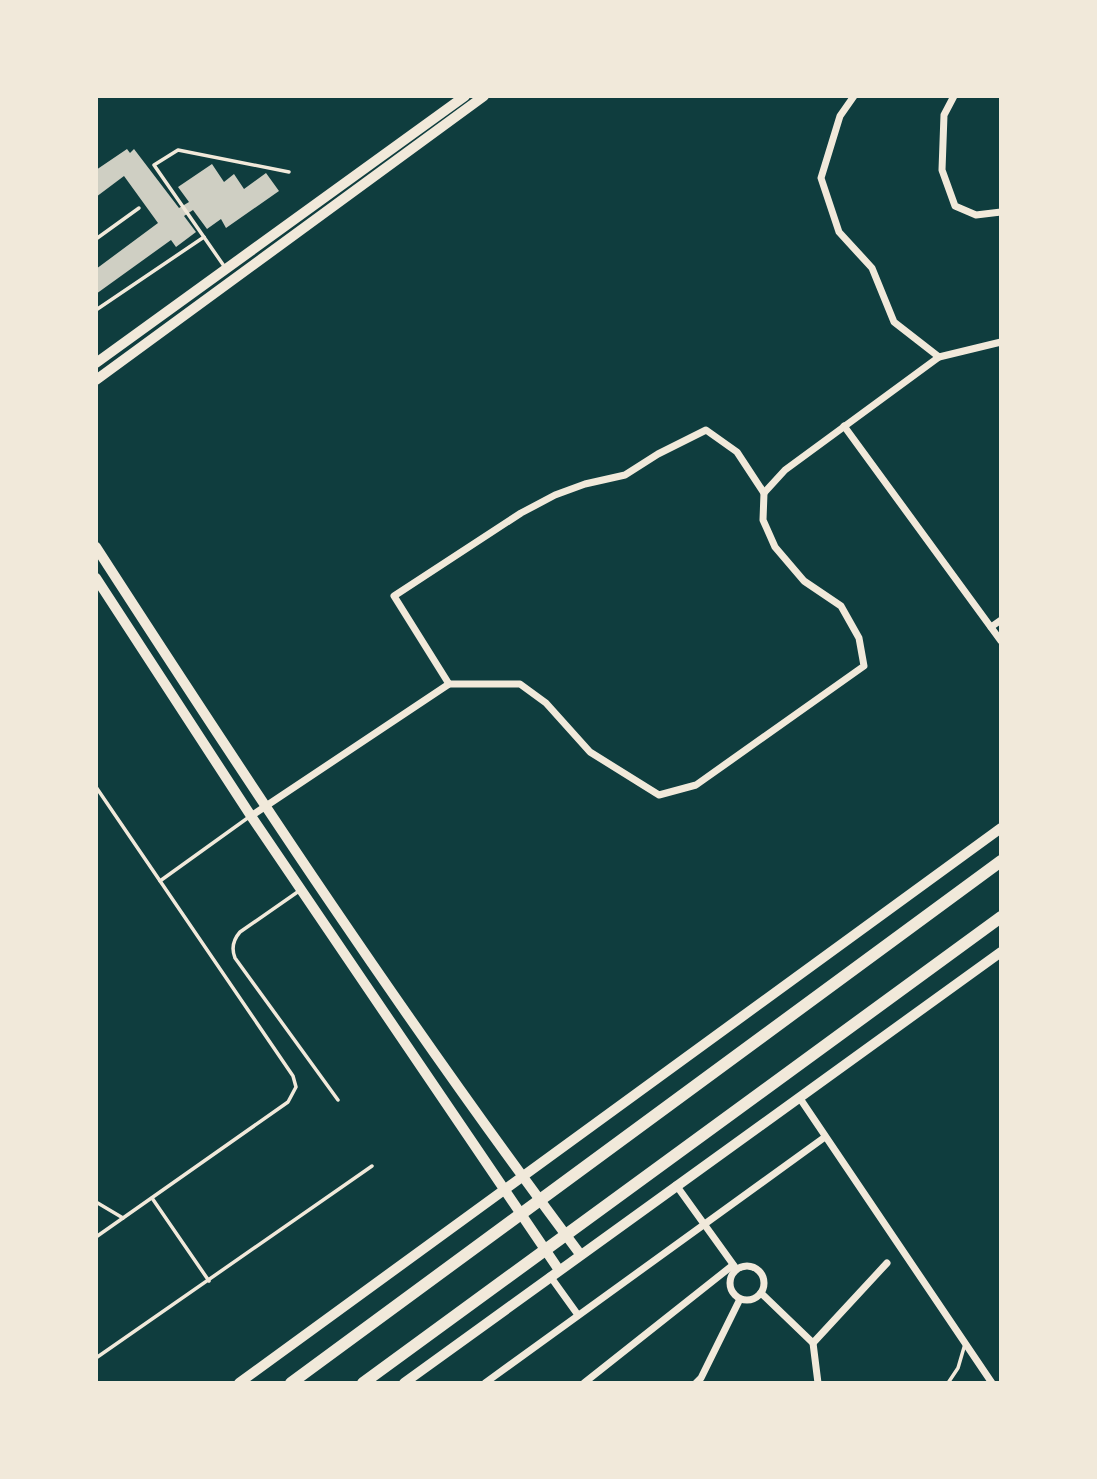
<svg xmlns="http://www.w3.org/2000/svg" width="1097" height="1479" font-family="Figtree,sans-serif">
	<style>
		.building { fill: #cfcfc3 }
		.lines { fill: none; stroke-linecap: round; stroke-linejoin: round }
		.service { stroke: #f1e9da; stroke-width: 3.5 }
		.minor { stroke: #f1e9da; stroke-width: 7 }
		.tertiary { stroke: #f1e9da; stroke-width: 10 }
		.secondary { stroke: #f1e9da; stroke-width: 10 }
		.trunk { stroke: #f1e9da; stroke-width: 12 }
	</style>
	<rect width="100%" height="100%" fill="#0f3d3e"/>
	<!-- building -->
	<polygon class="building" points="127,149 130,153 134,149 179,208 189,202 178,187 212,164 224,182 234,174 244,189 266,173 279,191 226,228 221,219 207,229 193,210 184,216 196,232 176,247 171,240 96,294 96,269 158,223 124,176 96,197 96,170"/>
	<g class="lines">
		<!-- service -->
		<g class="service">
			<polyline points="96,239 139,208"/>
			<polyline points="224,266 154,165 178,150 289,172"/>
			<polyline points="96,310 204,237"/>
			<polyline points="96,787 293,1076 296,1087 288,1102 96,1237"/>
			<polyline points="160,881 249,817"/>
			<path d="M 299,891 L 240,932 C 233,940 231,948 235,958 L 338,1100"/>
			<polyline points="152,1198 209,1281"/>
			<polyline points="96,1202 123,1218"/>
			<polyline points="96,1358 372,1166"/>
			<polyline points="948,1383 958,1368 965,1344"/>
		</g>
		<!-- minor -->
		<g class="minor">
			<polyline points="854,96 840,116 821,178 839,232 872,268 894,322 939,357 1001,342"/>
			<polyline points="954,96 944,115 942,170 955,206 976,215 1001,212"/>
			<polyline points="844,426 1001,641"/>
			<polyline points="991,627 1001,620"/>
			<polyline points="449,684 394,596 521,513 555,495 585,484 625,475 658,454 706,430 737,452 764,493"/>
			<polyline points="251,816 449,684 520,684 546,703 590,752 659,795 696,785 864,666 859,638 841,606 804,581 775,547 763,520 764,493 785,470 939,357"/>
			<polyline points="799,1097 992,1383"/>
			<polyline points="676,1185 735,1267"/>
			<circle cx="747" cy="1283" r="17"/>
			<polyline points="550,1276 578,1315"/>
			<polyline points="761,1293 813,1343 887,1263"/>
			<polyline points="813,1343 818,1383"/>
			<polyline points="485,1383 825,1137"/>
			<polyline points="584,1383 733,1265"/>
			<polyline points="696,1383 701,1378 740,1299"/>
		</g>
		<!-- tertiary -->
		<g class="tertiary">
			<polyline points="239,1383 1001,828"/>
			<polyline points="404,1383 1001,952"/>
		</g>
		<!-- secondary -->
		<g class="secondary">
			<polyline points="96,363 465,96"/>
			<polyline points="96,380 484,96"/>
			<path d="M 96,547 C 251,787 409,1026 580,1254"/>
			<polyline points="96,578 251,816 559,1270"/>
		</g>
		<!-- trunk -->
		<g class="trunk">
			<polyline points="291,1383 1001,861"/>
			<polyline points="363,1383 1001,917"/>
		</g>
	</g>
	<!-- border -->
	<rect width="1097" height="1479" fill="none" stroke="#f1e9da" stroke-width="196"/>
</svg>
